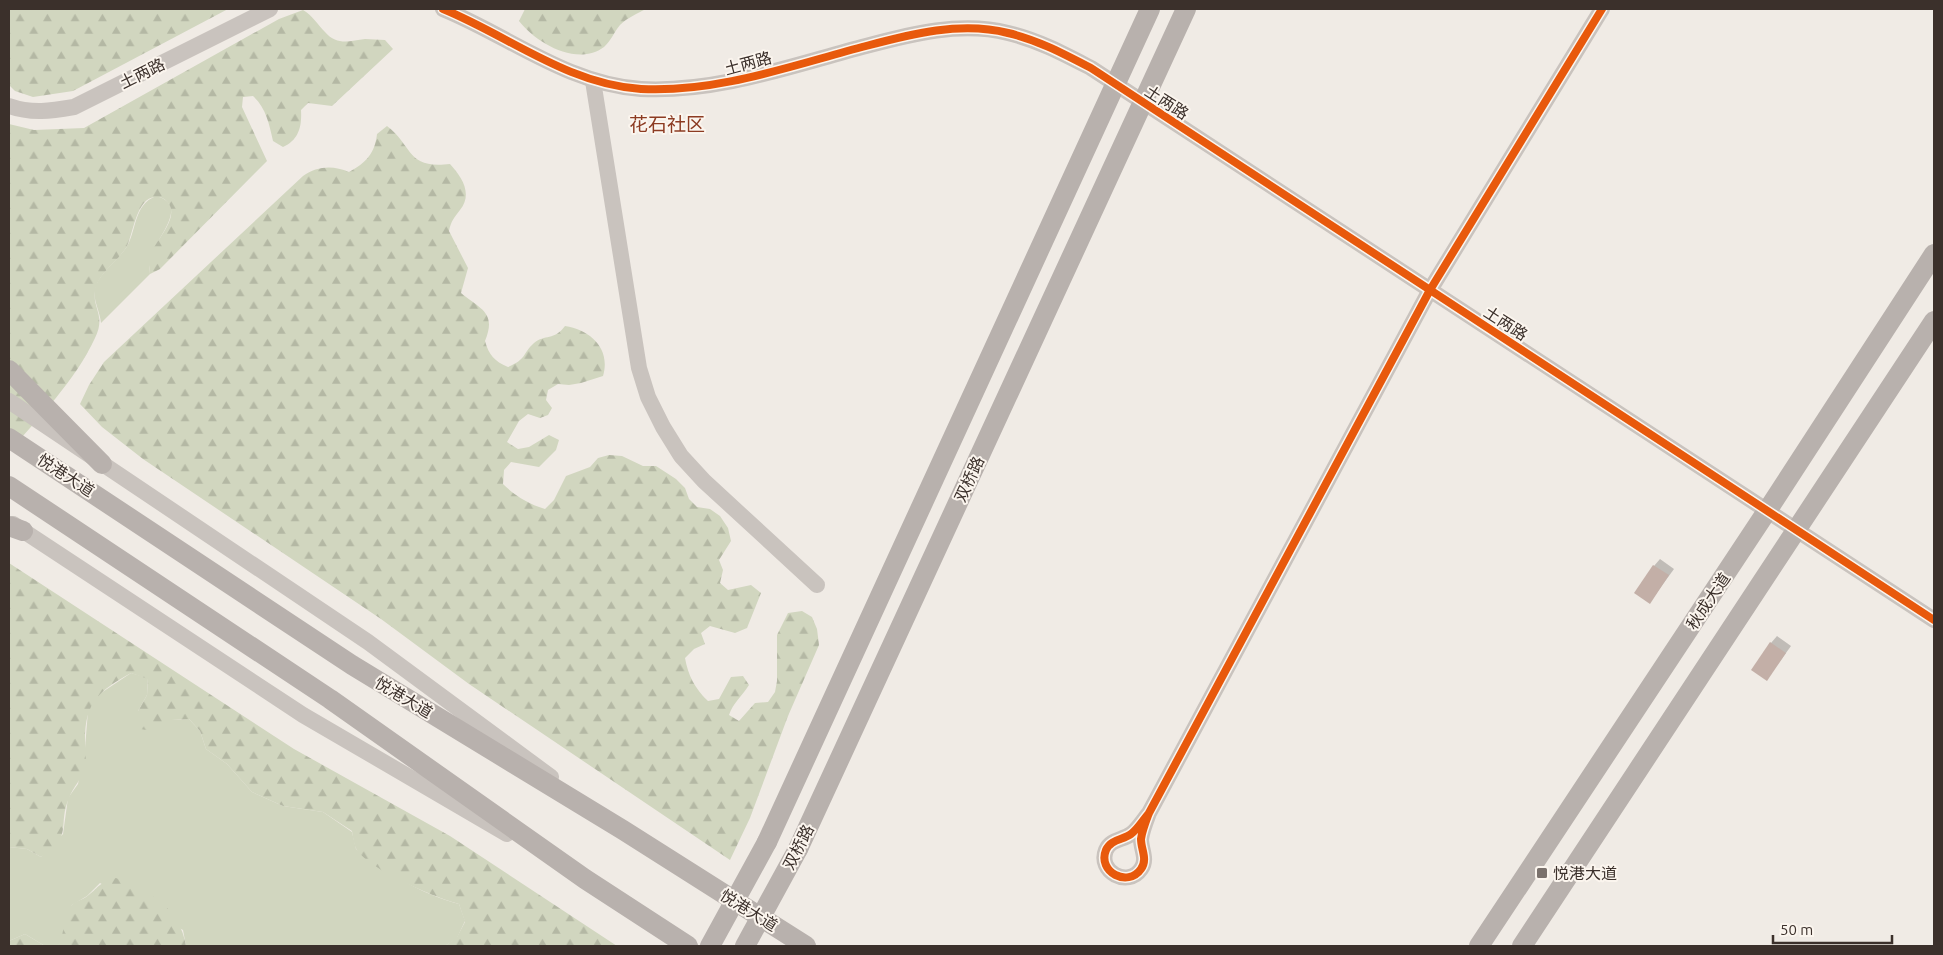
<svg xmlns="http://www.w3.org/2000/svg" width="1943" height="955" font-family="Ubuntu,'Noto Sans SC',sans-serif">
	<style>
		.grass { fill: #d1d6bf }
		.forest { fill: url(#forest-firs) }
		.shadow { fill: #0003 }
		.building { fill: #c3afa7 }
		.lines { fill: none; stroke-linecap: round; stroke-linejoin: round }
		.minor { stroke: #c9c3be; stroke-width: 16 }
		.major { stroke: #b8b1ad; stroke-width: 20 }
		.major-bridge { stroke: #b8b1ad; stroke-width: 20 }
		.cycleway-casing { stroke: #fbf5ee; stroke-width: 11 }
		.cycleway { stroke: #e8590c; stroke-width: 8 }
		.poi-dot { fill: #7a716c; stroke: #fbf5ee; stroke-width: 2 }
		.labels { text-anchor: middle; stroke-width: 4; stroke-linejoin: round; paint-order: stroke }
		.street-label { font-size: 16px; fill: #3b302b; stroke: #fbf5ee }
		.poi-label { font-size: 16px; fill: #3b302b; stroke: #fbf5ee; text-anchor: start }
		.quarter-label { font-size: 19px; fill: #8c3b22; stroke: #fbf5ee }
	</style>
	<defs>
		<pattern id="forest-firs" width="22" height="20" patternUnits="userSpaceOnUse" patternTransform="scale(1.25)"><rect width="22" height="20" fill="#d1d6bf"/><path d="M5 1l3.5 6h-7zM16 11l3.5 6h-7z" fill="#b4b8a4"/></pattern>
	</defs>
	<rect width="100%" height="100%" fill="#f0ebe5"/>
	<!-- grass -->
	<g class="grass">
		<path d="M 156,196 C 191,205 155,239 150,258 C 148,263 150,269 150,274 L 101,323 C 100,310 91,298 96,285 C 103,270 117,261 126,248 C 137,231 133,205 156,196 Z"/>
		<path d="M 131,673 L 148,678 L 147,695 L 138,711 L 172,720 L 189,719 L 200,731 L 206,749 L 227,764 L 252,792 L 283,806 L 323,812 L 352,832 L 356,849 C 387,873 421,894 459,904 L 465,921 L 457,938 L 445,946 L 186,946 L 183,930 L 100,883 L 87,896 L 72,905 L 66,920 L 64,937 L 58,946 L 45,946 L 25,934 L 9,941 L 9,847 L 27,849 L 41,857 L 63,834 L 68,798 L 78,784 L 85,748 L 88,711 L 95,697 Z"/>
	</g>
	<!-- forest -->
	<g class="forest">
		<polygon points="9,9 228,9 73,91 33,97 15,91 9,85"/>
		<path d="M 525,9 L 646,9 C 638,13 627,18 620,25 C 614,32 611,41 604,47 C 577,67 536,43 519,21 Z"/>
		<path d="M 303,10 C 313,16 317,24 325,32 C 337,46 350,41 365,39 C 372,39 379,40 385,40 L 393,49 L 332,106 L 308,103 L 301,110 C 302,126 299,140 283,147 L 273,141 C 269,123 266,108 253,96 L 243,97 L 242,107 L 267,161 L 160,269 L 150,274 C 150,269 148,263 149,259 C 152,243 179,221 169,204 C 166,200 163,197 157,197 C 136,195 133,237 126,248 C 117,262 101,271 96,287 C 90,307 107,314 95,338 C 75,381 40,416 9,452 L 9,124 L 34,130 L 84,128 L 279,19 Z"/>
		<path d="M 387,126 C 414,147 406,169 450,164 C 462,177 473,194 460,210 C 454,218 451,221 449,231 L 468,268 L 461,293 C 480,309 497,312 485,341 C 489,355 494,361 508,367 C 527,359 522,354 534,343 C 545,334 554,341 565,326 C 591,330 611,349 603,376 L 581,383 L 569,385 L 558,384 L 548,390 L 546,400 L 552,408 L 548,415 L 540,418 L 528,414 L 519,421 L 507,442 L 518,449 L 529,447 L 549,435 L 559,440 L 556,450 L 539,467 L 511,462 L 504,470 L 503,484 C 515,496 529,504 545,509 L 554,500 L 566,476 L 590,467 L 598,458 L 609,455 L 622,456 L 643,466 L 656,466 L 676,479 L 685,488 L 689,499 L 697,507 L 710,509 L 720,516 L 728,528 L 731,541 L 719,560 L 723,570 L 720,583 L 728,590 L 751,585 L 761,593 L 747,628 L 735,633 L 710,626 L 701,633 L 705,644 L 694,649 L 685,658 C 688,675 695,689 708,701 L 719,699 L 731,677 L 743,676 L 749,685 C 742,696 733,703 729,715 L 739,721 L 755,703 L 768,702 L 775,692 L 777,681 L 777,635 L 788,613 L 802,611 L 812,617 L 817,629 L 819,645 L 788,716 L 750,818 L 730,860 L 469,684 L 381,619 L 143,459 L 102,427 L 80,404 L 89,385 L 104,362 L 303,176 C 317,166 333,165 349,172 C 366,163 375,153 377,134 Z"/>
		<path d="M 9,563 L 294,749 L 450,836 L 617,946 L 445,946 L 457,937 L 465,922 L 459,904 C 436,898 370,870 357,850 C 354,846 353,837 352,831 L 323,812 L 283,806 L 252,792 L 227,764 L 206,749 L 200,731 L 189,719 L 172,720 L 160,732 L 140,729 L 138,711 L 147,695 L 148,679 L 131,673 C 99,691 85,702 85,740 C 85,749 87,759 85,767 C 82,779 73,787 69,798 C 57,825 74,837 41,857 L 27,849 L 9,847 Z"/>
		<path d="M 116,878 C 150,891 180,908 186,946 L 58,946 C 65,934 63,915 72,905 C 75,901 82,900 86,897 C 100,887 96,884 116,878 Z"/>
		<polygon points="25,934 45,946 9,946 9,941"/>
	</g>
	<!-- shadow -->
	<g class="shadow">
		<polygon points="1660,559 1674,569 1650,602 1654,566"/>
		<polygon points="1777,636 1791,646 1767,679 1771,643"/>
	</g>
	<!-- building -->
	<g class="building">
		<polygon points="1653,565 1669,575 1650,604 1634,593"/>
		<polygon points="1770,642 1786,653 1767,681 1751,670"/>
	</g>
	<g class="lines">
		<!-- minor -->
		<g class="minor">
			<path d="M 443,9 C 509,36 567,84 641,89 C 718,93 793,65 866,46 C 911,34 961,21 1008,33 C 1038,40 1064,54 1091,68 L 1934,620"/>
			<polyline points="593,81 639,368 648,397 663,427 681,456 704,481 817,585"/>
			<path d="M 9,106 C 32,114 51,111 74,107 L 270,9"/>
			<polyline points="9,401 368,642 551,777"/>
			<polyline points="13,524 303,715 507,834"/>
			<path d="M 1149,813 C 1143,820 1138,829 1131,834 C 1123,840 1111,839 1106,850 C 1097,872 1128,888 1141,869 C 1148,859 1141,850 1141,839 C 1142,831 1146,821 1149,813 L 1430,290 L 1602,9"/>
		</g>
		<!-- major -->
		<g class="major">
			<polyline points="9,370 102,464"/>
			<polyline points="9,438 352,665 623,830 806,946"/>
			<polyline points="9,486 330,699 585,879 688,946"/>
			<polyline points="9,526 23,531"/>
			<polyline points="767,842 1150,9"/>
			<polyline points="798,849 1186,9"/>
			<polyline points="1479,946 1767,511 1934,254"/>
			<polyline points="1522,946 1934,321"/>
		</g>
		<!-- major-bridge -->
		<g class="major-bridge">
			<polyline points="710,946 767,842"/>
			<polyline points="745,946 798,849"/>
		</g>
		<defs>
			<g id="cycleway">
				<path d="M 443,9 C 509,36 567,84 641,89 C 718,93 793,65 866,46 C 911,34 961,21 1008,33 C 1038,40 1064,54 1091,68 L 1934,620"/>
				<path d="M 1149,813 C 1143,820 1138,829 1131,834 C 1123,840 1111,839 1106,850 C 1097,872 1128,888 1141,869 C 1148,859 1141,850 1141,839 C 1142,831 1146,821 1149,813 L 1430,290 L 1602,9"/>
			</g>
		</defs>
		<!-- cycleway casing -->
		<use href="#cycleway" class="cycleway-casing"/>
		<!-- cycleway -->
		<use href="#cycleway" class="cycleway"/>
	</g>
	<!-- markers -->
	<rect class="poi-dot" x="1536" y="867" width="12" height="12" rx="2.5"/>
	<g class="labels">
		<!-- street labels -->
		<g class="street-label">
			<text transform="translate(748 63) rotate(-15)" y="6">土两路</text>
			<text transform="translate(142 73) rotate(-26)" y="6">土两路</text>
			<text transform="translate(1167 102) rotate(33)" y="6">土两路</text>
			<text transform="translate(1506 323) rotate(33)" y="6">土两路</text>
			<text transform="translate(66 475) rotate(33)" y="6">悦港大道</text>
			<text transform="translate(969 479) rotate(-65)" y="6">双桥路</text>
			<text transform="translate(1708 601) rotate(-56)" y="6">秋成大道</text>
			<text transform="translate(404 697) rotate(31)" y="6">悦港大道</text>
			<text transform="translate(798 847) rotate(-63)" y="6">双桥路</text>
			<text transform="translate(749 910) rotate(32)" y="6">悦港大道</text>
		</g>
		<!-- poi labels -->
		<g class="poi-label">
			<text x="1553" y="879">悦港大道</text>
		</g>
		<!-- quarter labels -->
		<g class="quarter-label">
			<text x="667" y="131">花石社区</text>
		</g>
	</g>
	<!-- border -->
	<rect width="1943" height="955" fill="none" stroke="#3b302b" stroke-width="20"/>
	<!-- scale -->
	<path d="M1773 935v8h119v-8" fill="none" stroke="#3b302b" stroke-width="2.5"/>
	<text x="1780" y="935" font-size="15" fill="#3b302b" stroke="#fbf5ee" stroke-width="4" paint-order="stroke">50 m</text>
</svg>
